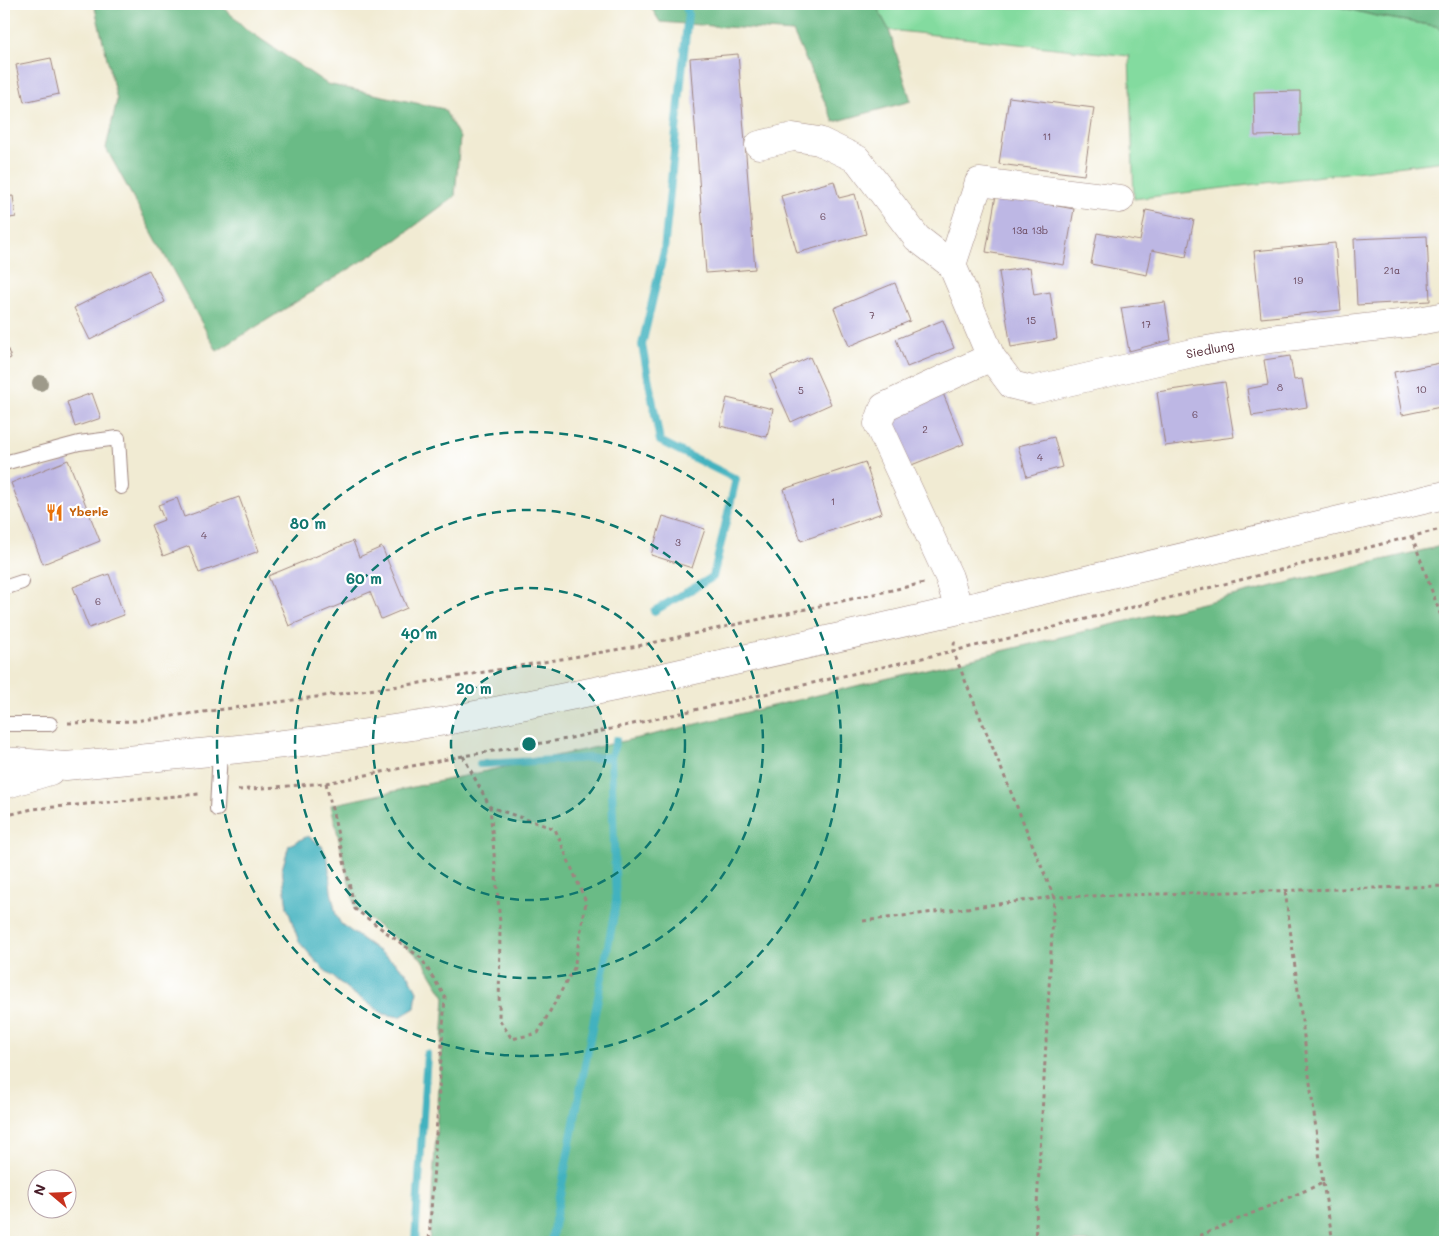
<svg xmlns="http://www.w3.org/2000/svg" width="1449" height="1246" font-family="Mali,sans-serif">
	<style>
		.green { fill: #83db9f; stroke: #667d65 }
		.forest { fill: #6abb86; stroke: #5a6d58 }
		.water { fill: #43b2bf; stroke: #466875 }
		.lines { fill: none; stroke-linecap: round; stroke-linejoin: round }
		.stream { stroke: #43b2bf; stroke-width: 8 }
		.building { fill: #bdb7e4 }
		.service-casing { stroke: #9e857f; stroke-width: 16 }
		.minor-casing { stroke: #9e857f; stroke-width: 29 }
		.secondary-casing { stroke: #9e857f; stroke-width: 29 }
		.path { stroke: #9e857f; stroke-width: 3; stroke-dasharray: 4 4; stroke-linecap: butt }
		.service { stroke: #fff; stroke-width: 14 }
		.minor { stroke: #fff; stroke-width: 28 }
		.secondary { stroke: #fff; stroke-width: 28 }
		.tree { fill: #9e9a8a }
		.ring { fill: none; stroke: #0f766e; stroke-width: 2.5; stroke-dasharray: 9 6 }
		.labels { text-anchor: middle; stroke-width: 4.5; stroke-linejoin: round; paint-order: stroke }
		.number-label { font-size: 10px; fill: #674559 }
		.street-label { font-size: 12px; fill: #4a1f2b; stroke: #fff }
		.food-label { font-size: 12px; font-weight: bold; fill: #c56008; stroke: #fff; text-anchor: start }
		.centre { fill: #0f766e; stroke: #fff; stroke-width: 2.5 }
		.ring-label { font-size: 15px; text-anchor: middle; font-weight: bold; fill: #0f766e; stroke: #fff; stroke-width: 4.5; stroke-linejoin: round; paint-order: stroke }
	</style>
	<rect width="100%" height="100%" fill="#fff"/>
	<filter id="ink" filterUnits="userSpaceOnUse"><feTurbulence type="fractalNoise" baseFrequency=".02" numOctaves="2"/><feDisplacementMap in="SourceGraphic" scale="10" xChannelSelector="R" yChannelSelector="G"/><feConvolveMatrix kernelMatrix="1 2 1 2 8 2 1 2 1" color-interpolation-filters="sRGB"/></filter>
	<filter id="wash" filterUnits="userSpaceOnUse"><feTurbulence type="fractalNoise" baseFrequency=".0096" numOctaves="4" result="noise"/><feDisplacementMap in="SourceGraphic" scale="20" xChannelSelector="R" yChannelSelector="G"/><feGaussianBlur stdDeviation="1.12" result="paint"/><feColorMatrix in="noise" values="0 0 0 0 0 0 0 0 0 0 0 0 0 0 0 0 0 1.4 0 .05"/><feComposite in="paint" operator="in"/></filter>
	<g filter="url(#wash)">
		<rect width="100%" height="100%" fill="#f1ebd3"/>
		<!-- green -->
		<polygon class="green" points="875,4 1328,4 1376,16 1436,26 1445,33 1445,161 1134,199 1129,56 889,30"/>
		<!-- forest -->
		<g class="forest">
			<polygon points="94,4 220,4 246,29 327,84 444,109 460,138 455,196 396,240 217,351 106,148 117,100"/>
			<polygon points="649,4 875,4 889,30 911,101 834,122 793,32 660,22"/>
			<polygon points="1328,4 1445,4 1445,33 1436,26 1376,16"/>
			<polygon points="1445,545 1445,1242 429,1242 445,997 421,958 355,909 331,805 647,736"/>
		</g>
		<!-- water -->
		<polygon class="water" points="308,836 322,846 328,860 331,891 336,915 341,924 394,962 408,974 417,991 415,1008 400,1017 384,1014 351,992 321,967 299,942 287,907 282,869 289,845"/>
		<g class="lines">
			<!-- stream -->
			<g class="stream">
				<polyline points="654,611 713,577 736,479 660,441 642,345 664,251 688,13 685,4"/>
				<polyline points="480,764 611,757"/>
				<polyline points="415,1242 427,1054"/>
				<polyline points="551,1242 616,904 611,757 616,740"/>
			</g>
		</g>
		<g id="blocks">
			<!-- building -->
			<g class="building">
				<polygon points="738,54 755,269 706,273 690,58"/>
				<polygon points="51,58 59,94 24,102 16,65"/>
				<polygon points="1300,91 1300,135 1255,136 1254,92"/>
				<polygon points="1009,97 1094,108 1084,175 999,164"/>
				<polygon points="834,181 839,198 855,194 866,234 797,253 781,196"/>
				<polygon points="996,195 1074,209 1064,265 986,252"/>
				<polygon points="13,196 16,217 4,219 4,197"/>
				<polygon points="1146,210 1194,220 1186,257 1152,250 1147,275 1091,264 1097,233 1140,241"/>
				<polygon points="1427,236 1430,301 1357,305 1354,239"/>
				<polygon points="1335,243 1341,310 1261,318 1254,251"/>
				<polygon points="1030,267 1034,295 1050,292 1057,339 1011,347 999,272"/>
				<polygon points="149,270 165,302 90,340 74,308"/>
				<polygon points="895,283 910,321 849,346 834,308"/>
				<polygon points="1165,302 1171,340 1129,351 1121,308"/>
				<polygon points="943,320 954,348 907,367 896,339"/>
				<polygon points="4,339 11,358 4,361"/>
				<polygon points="1290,356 1294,380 1302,379 1307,407 1252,416 1247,389 1268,385 1264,360"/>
				<polygon points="810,357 831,404 791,422 770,375"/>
				<polygon points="1445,362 1445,406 1402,415 1394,372"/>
				<polygon points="1225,382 1234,437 1165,446 1157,392"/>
				<polygon points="942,391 964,444 909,466 887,414"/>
				<polygon points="92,393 101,418 75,427 67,402"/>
				<polygon points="727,398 773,409 767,437 720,426"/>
				<polygon points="1054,437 1062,467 1027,477 1018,446"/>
				<polygon points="68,460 100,541 43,564 11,483"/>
				<polygon points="865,462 882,513 801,541 784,489"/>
				<polygon points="239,497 259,551 199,573 189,546 163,556 151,525 164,520 158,505 177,498 184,517"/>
				<polygon points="663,516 705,529 692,568 651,555"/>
				<polygon points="353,541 359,557 382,547 407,608 381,619 370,592 289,626 268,576"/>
				<polygon points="109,574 124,615 89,628 73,587"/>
			</g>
		</g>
	</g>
	<g filter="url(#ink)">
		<use href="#blocks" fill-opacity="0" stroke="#9e857f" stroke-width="1"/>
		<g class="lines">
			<defs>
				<g id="service">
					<polyline points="4,463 79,443 118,438 121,487"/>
					<polyline points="4,588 22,582"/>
					<polyline points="4,724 50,724"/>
					<polyline points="217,809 220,751"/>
				</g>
				<g id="minor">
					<polyline points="759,145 793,137 819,141 857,159 917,238 952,265"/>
					<polyline points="991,357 952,265 979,182 1120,199"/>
					<polyline points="959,610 949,577 878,424 884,407 991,357 1012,385 1033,390 1201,351 1270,339 1408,323 1445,316"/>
				</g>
				<g id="secondary">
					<polyline points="4,761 66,766 220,751 320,740 446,721 659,678 959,610 1445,495"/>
					<polyline points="4,785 50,771"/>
				</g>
			</defs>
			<!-- service casing -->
			<use href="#service" class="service-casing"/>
			<!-- minor casing -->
			<use href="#minor" class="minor-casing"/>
			<!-- secondary casing -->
			<use href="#secondary" class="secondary-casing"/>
			<!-- path -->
			<g class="path">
				<polyline points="1412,536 1445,627"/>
				<polyline points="68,723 135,721 414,684 638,646 924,583"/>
				<polyline points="463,756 490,807 500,923 499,1019 512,1039 538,1033 574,968 586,902 555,829 490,807"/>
				<polyline points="326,783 355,909 421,958 445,997 429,1242"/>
				<polyline points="238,790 326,783 463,756 567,739 1023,635 1445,528"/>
				<polyline points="4,816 32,809 199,794"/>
				<polyline points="863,921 1054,897 953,651 955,638"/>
				<polyline points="1323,1183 1333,1242"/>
				<polyline points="1035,1242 1054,897 1445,886"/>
				<polyline points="1185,1242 1323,1183 1285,890"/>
			</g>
			<!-- service -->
			<use href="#service" class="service"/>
			<!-- minor -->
			<use href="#minor" class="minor"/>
			<!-- secondary -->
			<use href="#secondary" class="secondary"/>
		</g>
		<!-- trees -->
		<circle class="tree" cx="40" cy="383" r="8"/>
	</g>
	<!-- distance rings -->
	<circle cx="529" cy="744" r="78" fill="#0f766e" fill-opacity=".12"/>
	<g class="ring">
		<circle cx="529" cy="744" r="78"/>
		<circle cx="529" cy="744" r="156"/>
		<circle cx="529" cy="744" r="234"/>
		<circle cx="529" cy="744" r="312"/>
	</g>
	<!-- icons -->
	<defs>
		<symbol id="restaurant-bare" viewBox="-9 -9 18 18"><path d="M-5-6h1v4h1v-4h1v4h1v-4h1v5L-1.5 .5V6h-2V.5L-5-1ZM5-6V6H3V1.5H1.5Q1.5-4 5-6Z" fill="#e8710a" stroke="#fff" stroke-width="2.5" paint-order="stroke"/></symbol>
	</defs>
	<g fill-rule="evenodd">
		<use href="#restaurant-bare" x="42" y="500" width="25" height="25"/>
	</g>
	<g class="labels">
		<!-- number labels -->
		<g class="number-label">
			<text x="1047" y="140">11</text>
			<text x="823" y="220">6</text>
			<text x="1030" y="234">13a 13b</text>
			<text x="1392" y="274">21a</text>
			<text x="1298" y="284">19</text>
			<text x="872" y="319">7</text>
			<text x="1031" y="324">15</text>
			<text x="1146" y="328">17</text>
			<text x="1280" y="391">8</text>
			<text x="1421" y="393">10</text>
			<text x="801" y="394">5</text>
			<text x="1195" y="418">6</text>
			<text x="925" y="433">2</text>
			<text x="1040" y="461">4</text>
			<text x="833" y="505">1</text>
			<text x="204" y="539">4</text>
			<text x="678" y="546">3</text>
			<text x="98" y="605">6</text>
		</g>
		<!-- street labels -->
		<g class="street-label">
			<text transform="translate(1210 350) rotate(-11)" y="4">Siedlung</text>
		</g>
		<!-- food labels -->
		<g class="food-label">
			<text x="69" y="516">Yberle</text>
		</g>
	</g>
	<circle cx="529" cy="744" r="8" class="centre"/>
	<g class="ring-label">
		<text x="308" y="529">80 m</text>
		<text x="364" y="584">60 m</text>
		<text x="419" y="639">40 m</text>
		<text x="474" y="694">20 m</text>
	</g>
	<!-- margin -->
	<rect width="1449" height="1246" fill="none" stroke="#fff" stroke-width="20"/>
	<!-- north arrow -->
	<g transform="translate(52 1194) rotate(289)"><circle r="24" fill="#ffffff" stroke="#b7a5aa"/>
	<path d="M0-4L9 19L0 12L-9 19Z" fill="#c8321e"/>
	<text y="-8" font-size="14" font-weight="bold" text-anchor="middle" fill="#4a1f2b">N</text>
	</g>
</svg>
